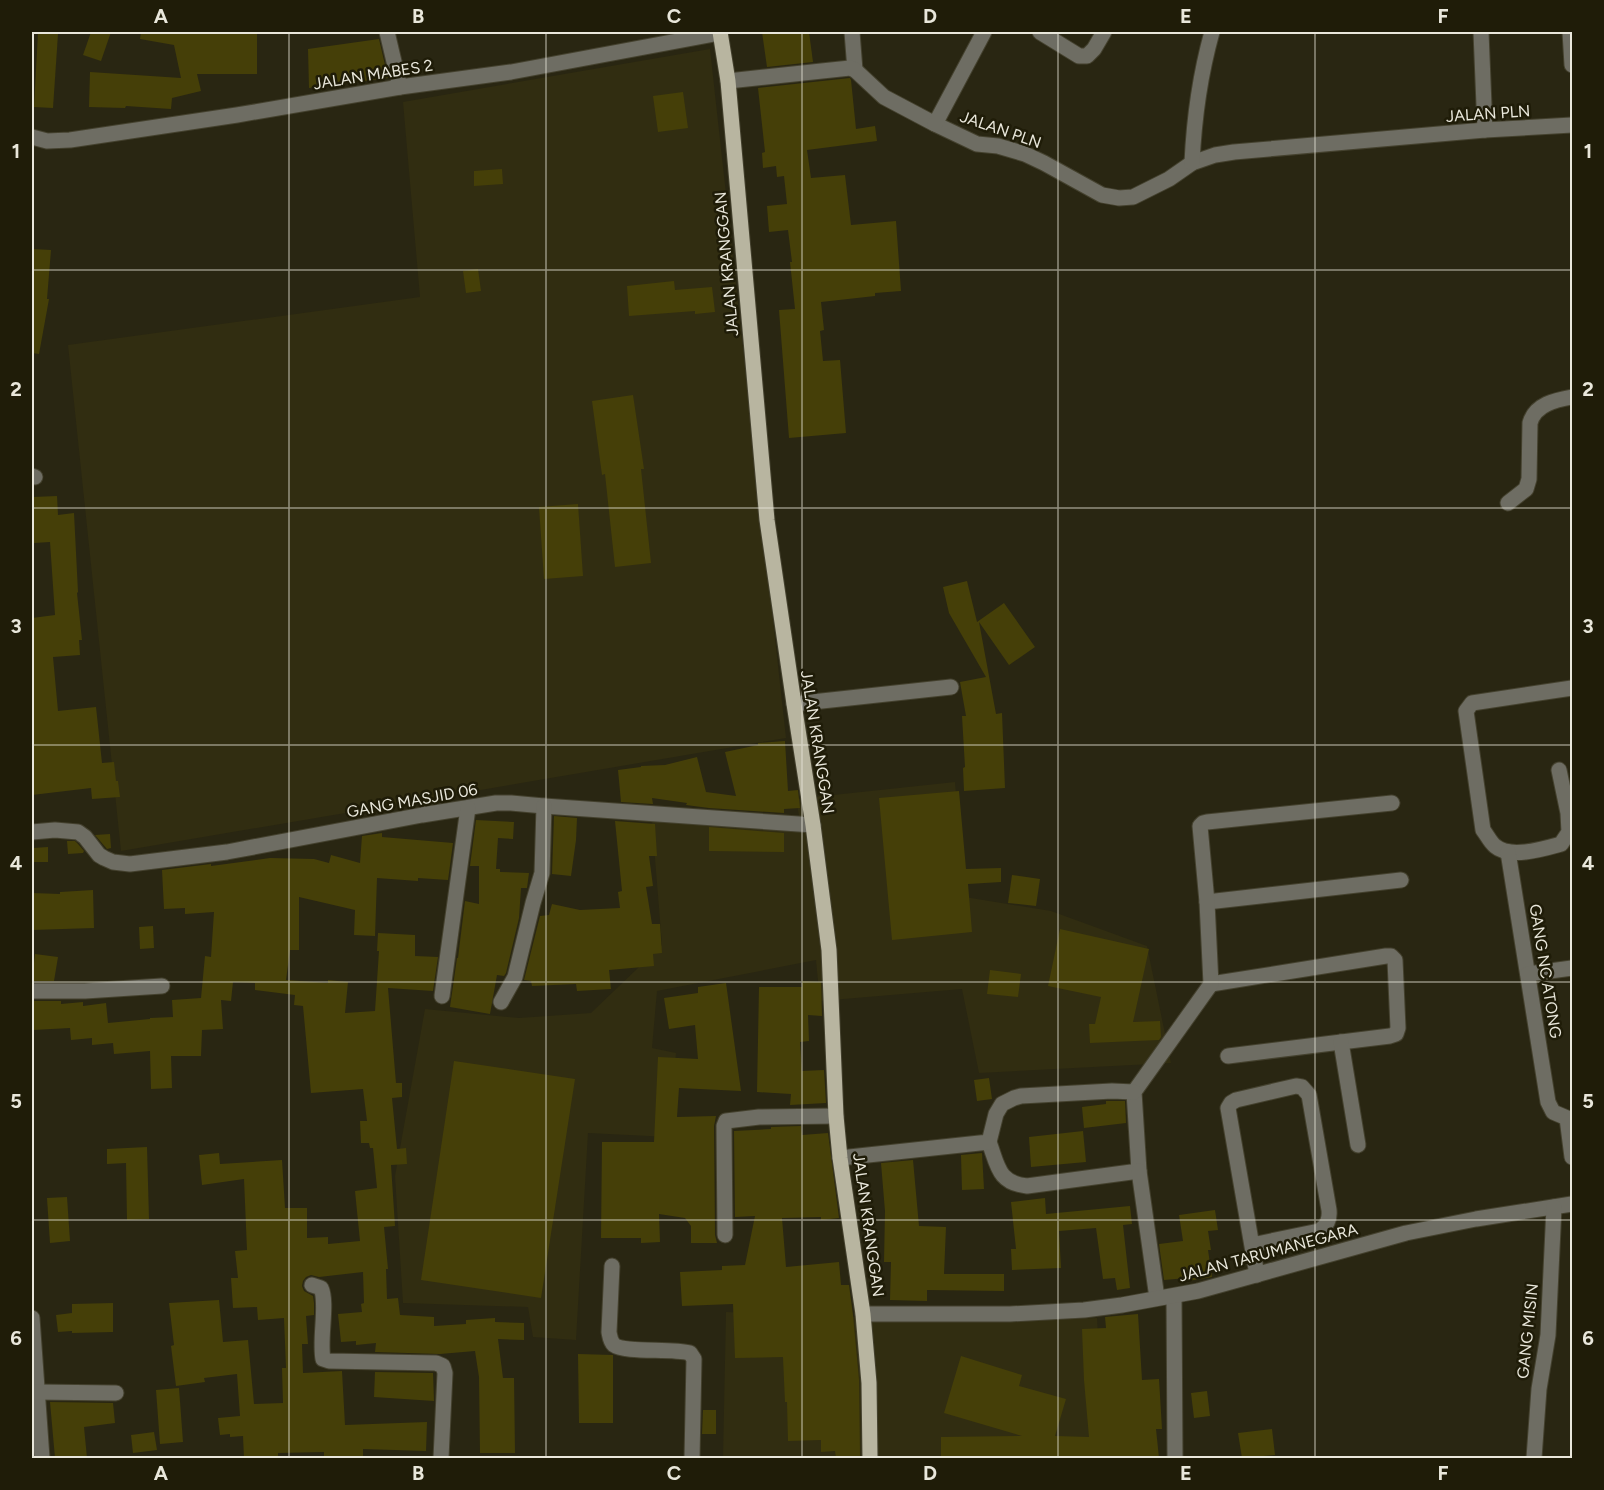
<svg xmlns="http://www.w3.org/2000/svg" width="1604" height="1490" font-family="Figtree,sans-serif">
	<style>
		.built { fill: #312d11 }
		.building { fill: #453f08 }
		.lines { fill: none; stroke-linecap: round; stroke-linejoin: round }
		.minor-casing { stroke: #44412e; stroke-width: 17 }
		.major-casing { stroke: #44412e; stroke-width: 17 }
		.minor { stroke: #6e6d63; stroke-width: 15 }
		.major { stroke: #b8b5a0; stroke-width: 15 }
		.grid { fill: none; stroke: #e9e7db; stroke-width: 1.5; stroke-opacity: 0.55 }
		.labels { text-anchor: middle; stroke-width: 5; stroke-linejoin: round; paint-order: stroke }
		.street-label { font-size: 16px; fill: #e9e7db; stroke: #1f1c08 }
		.neatline { fill: none; stroke: #e9e7db; stroke-width: 2 }
		.grid-label { font-size: 20px; text-anchor: middle; font-weight: bold; fill: #e9e7db }
	</style>
	<rect width="100%" height="100%" fill="#292612"/>
	<!-- built -->
	<g class="built">
		<polygon points="710,49 786,738 121,851 68,345 420,297 403,102"/>
		<polygon points="955,782 965,897 1051,911 1147,946 1171,1063 979,1073 962,989 820,1001 816,960 657,991 652,1048 676,1053 669,1137 588,1133 576,1340 533,1337 528,1307 403,1303 395,1176 425,1009 519,1018 591,1013 662,945 651,809 800,821 796,799"/>
		<polygon points="726,1312 992,1322 1097,1318 1104,1437 1102,1458 723,1458"/>
	</g>
	<!-- building -->
	<g class="building">
		<polygon points="91,32 111,32 101,61 83,55"/>
		<polygon points="141,32 257,32 257,74 197,74 201,91 172,98 171,109 126,106 125,108 89,107 90,72 181,78 174,45 140,39"/>
		<polygon points="762,32 809,32 813,62 767,67"/>
		<polygon points="38,33 58,34 53,108 34,107"/>
		<polygon points="379,39 388,78 309,88 308,49"/>
		<polygon points="850,78 851,80 856,129 875,126 877,141 807,150 811,178 845,175 851,225 896,221 901,291 875,293 875,296 821,302 824,330 820,331 823,361 840,360 846,433 789,438 779,310 795,309 790,262 792,262 788,230 769,232 767,206 787,204 784,176 777,177 776,166 763,168 762,153 765,152 758,88"/>
		<polygon points="683,92 688,128 658,132 653,96"/>
		<polygon points="502,169 503,184 474,186 474,171"/>
		<polygon points="32,249 51,250 47,299 49,299 39,354 32,353"/>
		<polygon points="478,269 481,291 466,293 463,271"/>
		<polygon points="674,281 675,290 712,287 715,312 695,314 695,311 629,316 627,286"/>
		<polygon points="633,395 644,469 641,469 651,563 615,567 605,474 602,475 592,401"/>
		<polygon points="57,496 58,515 74,513 78,592 77,593 82,640 79,640 80,655 53,657 58,711 96,707 102,763 114,762 116,781 118,781 120,797 92,799 91,788 32,795 32,618 55,615 50,542 34,543 33,497"/>
		<polygon points="578,504 583,576 544,579 539,507"/>
		<polygon points="967,581 977,622 1004,603 1035,647 1009,665 979,622 996,714 1002,713 1005,788 964,791 963,768 965,767 962,716 966,716 960,682 986,677 949,613 943,587"/>
		<polygon points="785,741 788,791 798,790 800,808 784,809 784,813 709,808 686,805 687,803 652,798 653,804 621,802 618,770 641,767 641,766 665,765 697,757 706,792 736,796 725,752 758,745 758,743"/>
		<polygon points="959,791 966,869 1001,868 1001,882 968,884 972,932 892,940 879,798"/>
		<polygon points="554,816 577,818 576,840 571,876 552,874"/>
		<polygon points="476,820 514,822 513,839 498,838 496,869 500,869 500,872 529,873 527,888 521,888 519,918 506,973 504,976 497,975 490,1014 450,1007 457,958 458,958 465,901 479,904 479,866 470,866"/>
		<polygon points="615,821 655,824 657,856 649,856 653,886 646,887 652,924 660,924 662,953 653,954 654,966 609,970 611,989 577,991 576,984 532,986 531,981 524,980 540,916 549,915 552,904 580,910 620,908 618,892 622,891"/>
		<polygon points="709,827 784,833 784,852 709,851"/>
		<polygon points="382,833 382,837 453,843 448,880 418,878 418,881 377,878 375,936 354,935 355,910 299,897 299,950 290,950 286,980 328,983 328,980 348,982 345,1013 375,1011 379,951 377,951 378,933 415,935 415,956 438,957 433,991 388,988 396,1083 402,1083 402,1097 392,1098 397,1149 406,1148 407,1164 391,1165 395,1226 384,1227 388,1269 386,1269 387,1299 398,1298 400,1315 434,1317 434,1326 466,1324 466,1320 495,1318 495,1322 524,1323 524,1340 498,1339 503,1378 514,1378 515,1453 480,1453 479,1377 475,1351 440,1354 375,1352 376,1343 356,1345 356,1341 341,1342 338,1314 362,1312 361,1304 364,1303 363,1272 319,1277 311,1275 306,1277 303,1281 302,1286 304,1291 313,1296 314,1303 314,1315 306,1316 308,1344 302,1344 303,1373 342,1371 345,1425 427,1422 426,1451 363,1449 363,1458 324,1458 324,1452 278,1453 278,1458 244,1458 243,1436 230,1437 230,1434 220,1435 218,1418 240,1416 237,1374 204,1378 205,1382 176,1386 171,1346 174,1345 169,1303 219,1300 223,1342 248,1340 254,1404 283,1403 282,1368 286,1368 284,1318 258,1320 257,1307 233,1308 231,1278 238,1278 235,1251 247,1250 244,1179 202,1185 199,1155 219,1153 220,1164 282,1160 285,1208 307,1208 307,1238 328,1237 328,1244 360,1241 355,1191 377,1188 373,1148 370,1148 369,1143 361,1143 360,1121 367,1121 363,1089 311,1093 303,1006 294,1005 295,995 255,990 255,983 233,982 231,1001 221,1000 223,1029 202,1030 201,1056 171,1056 172,1088 151,1089 150,1051 114,1054 113,1043 92,1045 92,1038 71,1040 70,1028 33,1030 32,1001 61,1001 61,1004 83,1002 83,1006 106,1003 108,1023 150,1019 150,1018 173,1017 172,1000 201,998 205,956 211,957 214,912 185,914 185,908 164,909 162,870 211,864 211,866 270,858 314,859 329,863 331,855 360,863 362,836"/>
		<polygon points="110,834 111,848 107,849 95,835"/>
		<polygon points="67,841 75,841 78,844 84,851 83,853 68,854"/>
		<polygon points="48,847 48,862 33,862 33,848"/>
		<polygon points="1012,875 1040,879 1036,906 1008,903"/>
		<polygon points="93,890 94,928 32,930 32,893 60,894 60,892"/>
		<polygon points="153,926 154,948 140,949 139,927"/>
		<polygon points="1060,929 1149,949 1133,1022 1160,1021 1161,1037 1159,1040 1090,1043 1089,1024 1095,1024 1101,997 1048,986"/>
		<polygon points="35,954 58,957 54,981 32,981"/>
		<polygon points="990,970 1021,974 1018,997 987,994"/>
		<polygon points="802,981 821,982 822,1016 808,1015 809,1041 800,1042 802,1071 824,1070 826,1103 790,1105 791,1094 757,1092 759,987 802,987"/>
		<polygon points="726,983 741,1091 679,1088 677,1117 716,1116 714,1126 715,1235 717,1243 691,1243 691,1226 685,1218 659,1214 660,1242 641,1243 641,1238 601,1238 602,1142 654,1142 658,1057 698,1059 695,1025 669,1029 664,998 698,993 698,987"/>
		<polygon points="454,1061 575,1079 541,1298 421,1280"/>
		<polygon points="989,1078 992,1099 977,1101 974,1080"/>
		<polygon points="1106,1101 1125,1101 1126,1123 1084,1128 1082,1107 1106,1104"/>
		<polygon points="801,1126 802,1135 828,1133 839,1218 821,1220 821,1217 782,1218 786,1267 839,1262 841,1285 849,1285 853,1315 859,1380 860,1456 836,1458 835,1451 821,1452 821,1440 788,1441 787,1402 785,1402 783,1357 735,1358 733,1304 682,1306 680,1272 722,1270 722,1266 745,1265 755,1216 735,1217 734,1131 771,1129 771,1127"/>
		<polygon points="1083,1131 1086,1162 1031,1167 1029,1137"/>
		<polygon points="147,1147 149,1219 127,1220 126,1163 107,1164 107,1149"/>
		<polygon points="982,1153 984,1189 962,1190 961,1155"/>
		<polygon points="913,1160 919,1226 946,1227 944,1274 1004,1274 1004,1291 927,1290 927,1301 890,1300 891,1262 884,1262 885,1211 881,1163"/>
		<polygon points="67,1197 70,1241 50,1243 47,1198"/>
		<polygon points="1045,1198 1046,1214 1130,1206 1132,1224 1123,1225 1130,1288 1117,1290 1115,1278 1103,1279 1096,1228 1059,1231 1061,1268 1012,1270 1011,1249 1016,1249 1011,1202"/>
		<polygon points="1215,1210 1218,1230 1208,1231 1211,1250 1208,1250 1212,1277 1188,1281 1187,1278 1164,1280 1159,1244 1183,1241 1179,1215"/>
		<polygon points="113,1303 113,1332 72,1333 72,1331 58,1332 56,1315 72,1313 72,1304"/>
		<polygon points="1138,1314 1142,1380 1159,1379 1162,1429 1156,1429 1159,1458 941,1458 941,1437 1022,1436 944,1413 961,1356 1022,1375 1019,1386 1066,1399 1055,1436 1089,1437 1084,1380 1082,1329 1106,1328 1105,1317"/>
		<polygon points="578,1354 613,1355 613,1423 579,1423"/>
		<polygon points="375,1372 433,1373 434,1401 374,1397"/>
		<polygon points="179,1388 183,1442 160,1444 156,1390"/>
		<polygon points="1207,1391 1210,1416 1194,1418 1191,1393"/>
		<polygon points="50,1402 113,1403 115,1423 84,1427 87,1458 55,1458"/>
		<polygon points="703,1410 716,1410 716,1434 702,1434"/>
		<polygon points="1272,1429 1275,1455 1242,1458 1238,1433"/>
		<polygon points="154,1432 157,1450 133,1453 131,1435"/>
	</g>
	<g class="lines">
		<defs>
			<g id="minor">
				<polyline points="387,32 400,87"/>
				<polyline points="852,32 855,70"/>
				<polyline points="1040,32 1079,56 1087,56 1094,49 1104,32"/>
				<polyline points="1481,32 1485,130"/>
				<polyline points="1570,32 1572,65"/>
				<polyline points="728,81 850,68 855,70 884,97 935,124 977,144 998,146 1025,154 1044,163 1102,195 1119,198 1133,197 1169,179 1192,163 1215,155 1234,152 1485,130 1572,125"/>
				<polyline points="935,124 984,32"/>
				<polyline points="32,137 47,141 70,140 237,115 400,87 511,72 720,33"/>
				<path d="M 1192,163 C 1194,119 1200,75 1212,32"/>
				<polyline points="32,476 35,477"/>
				<path d="M 1508,503 L 1526,489 L 1529,479 L 1530,423 C 1535,404 1556,400 1572,397"/>
				<polyline points="794,704 951,687"/>
				<path d="M 1559,770 L 1568,813 L 1569,832 L 1561,844 C 1543,849 1510,859 1495,846 C 1490,842 1487,835 1483,830 L 1466,711 L 1472,703 L 1572,688"/>
				<polyline points="32,832 55,830 78,832 85,837 99,855 104,858 113,862 130,864 227,852 422,815 496,803 511,803 544,806 813,825"/>
				<polyline points="1508,852 1548,1102 1553,1112 1567,1118 1572,1157"/>
				<polyline points="1207,902 1401,880"/>
				<polyline points="1528,974 1572,968"/>
				<polyline points="1211,984 1386,956 1391,956 1395,960 1398,1028 1396,1034 1390,1036 1228,1056"/>
				<polyline points="32,991 85,991 162,986"/>
				<polyline points="442,996 468,808"/>
				<polyline points="501,1002 515,977 533,903 542,873 544,806"/>
				<polyline points="1341,1042 1358,1145"/>
				<path d="M 989,1142 C 998,1166 998,1183 1027,1186 L 1139,1171 L 1134,1092 L 1211,984 L 1207,902 L 1200,826 L 1203,823 L 1207,822 L 1392,803"/>
				<polyline points="840,1158 989,1142 996,1114 1002,1104 1014,1098 1021,1096 1112,1091 1134,1092"/>
				<polyline points="1139,1171 1157,1298"/>
				<polyline points="725,1235 724,1126 726,1121 759,1117 836,1116"/>
				<path d="M 1252,1245 L 1319,1231 C 1327,1225 1330,1220 1329,1210 L 1309,1095 L 1302,1087 L 1296,1086 L 1236,1100 L 1231,1103 L 1228,1108 L 1257,1275"/>
				<path d="M 612,1266 L 609,1332 C 610,1337 610,1341 614,1345 C 625,1353 672,1348 690,1353 L 694,1359 L 692,1458"/>
				<path d="M 312,1285 L 321,1288 C 328,1303 319,1339 323,1359 L 329,1361 L 436,1363 L 443,1366 L 445,1373 L 441,1458"/>
				<polyline points="1174,1296 1175,1458"/>
				<polyline points="863,1314 1010,1314 1084,1310 1122,1305 1198,1291 1406,1233 1476,1219 1572,1204"/>
				<polyline points="32,1318 42,1458"/>
				<polyline points="36,1392 116,1393"/>
				<polyline points="1534,1458 1539,1389 1548,1335 1554,1207"/>
			</g>
			<polyline id="major" points="720,32 728,81 767,520 794,704 813,825 829,950 836,1116 840,1158 863,1314 869,1383 870,1458"/>
		</defs>
		<!-- minor casing -->
		<use href="#minor" class="minor-casing"/>
		<!-- major casing -->
		<use href="#major" class="major-casing"/>
		<!-- minor -->
		<use href="#minor" class="minor"/>
		<!-- major -->
		<use href="#major" class="major"/>
	</g>
	<!-- grid -->
	<path class="grid" d="M 289,32 L 289,1458M 546,32 L 546,1458M 802,32 L 802,1458M 1058,32 L 1058,1458M 1315,32 L 1315,1458M 32,270 L 1572,270M 32,508 L 1572,508M 32,745 L 1572,745M 32,982 L 1572,982M 32,1220 L 1572,1220"/>
	<g class="labels">
		<!-- street labels -->
		<g class="street-label">
			<text transform="translate(373 74) rotate(-9)" y="6">JALAN MABES 2</text>
			<text transform="translate(1488 113) rotate(-4)" y="6">JALAN PLN</text>
			<text transform="translate(1001 129) rotate(19)" y="6">JALAN PLN</text>
			<text transform="translate(726 264) rotate(-95)" y="6">JALAN KRANGGAN</text>
			<text transform="translate(818 742) rotate(81)" y="6">JALAN KRANGGAN</text>
			<text transform="translate(412 800) rotate(-10)" y="6">GANG MASJID 06</text>
			<text transform="translate(1546 971) rotate(81)" y="6">GANG NC ATONG</text>
			<text transform="translate(869 1225) rotate(82)" y="6">JALAN KRANGGAN</text>
			<text transform="translate(1268 1252) rotate(-15)" y="6">JALAN TARUMANEGARA</text>
			<text transform="translate(1527 1331) rotate(-84)" y="6">GANG MISIN</text>
		</g>
	</g>
	<!-- border -->
	<rect width="1604" height="1490" fill="none" stroke="#1f1c08" stroke-width="66"/>
	<rect x="33" y="33" width="1538" height="1424" class="neatline"/>
	<g class="grid-label">
		<text x="161" y="23">A</text>
		<text x="418" y="23">B</text>
		<text x="674" y="23">C</text>
		<text x="930" y="23">D</text>
		<text x="1186" y="23">E</text>
		<text x="1443" y="23">F</text>
		<text x="16" y="158">1</text>
		<text x="1588" y="158">1</text>
		<text x="16" y="396">2</text>
		<text x="1588" y="396">2</text>
		<text x="16" y="633">3</text>
		<text x="1588" y="633">3</text>
		<text x="16" y="870">4</text>
		<text x="1588" y="870">4</text>
		<text x="16" y="1108">5</text>
		<text x="1588" y="1108">5</text>
		<text x="16" y="1345">6</text>
		<text x="1588" y="1345">6</text>
		<text x="161" y="1480">A</text>
		<text x="418" y="1480">B</text>
		<text x="674" y="1480">C</text>
		<text x="930" y="1480">D</text>
		<text x="1186" y="1480">E</text>
		<text x="1443" y="1480">F</text>
	</g>
</svg>
